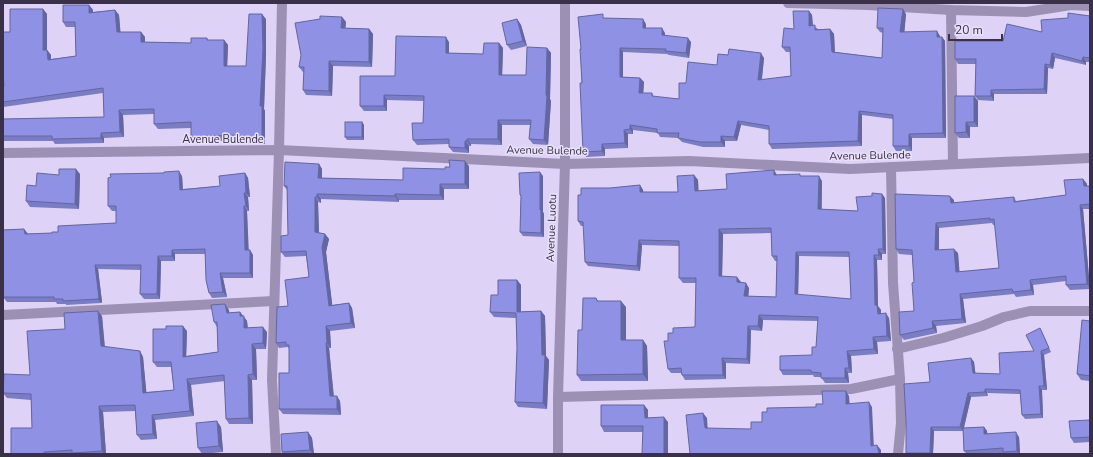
<svg xmlns="http://www.w3.org/2000/svg" width="1093" height="457" font-family="'Nunito Sans',sans-serif">
	<style>
		.lines { fill: none; stroke-linecap: round; stroke-linejoin: round }
		.minor { stroke: #9d90b5; stroke-width: 10 }
		.wall { fill: #7a7dc4; fill-rule: evenodd }
		.shaded-wall { fill: #6366a0 }
		.building { fill: #8e91e4; stroke: #6366a0; fill-rule: evenodd }
		.labels { text-anchor: middle; stroke-width: 3; stroke-linejoin: round; paint-order: stroke }
		.street-label { font-size: 11px; fill: #3a3149; stroke: #e9e1fa }
	</style>
	<rect width="100%" height="100%" fill="#ded2f6"/>
	<g class="lines">
		<!-- minor -->
		<g class="minor">
			<polyline points="788,3 868,5 951,10 1026,12 1071,5 1090,6"/>
			<polyline points="951,10 953,164"/>
			<polyline points="3,153 279,150 565,164 689,161 850,169 1090,158"/>
			<polyline points="891,167 893,283 900,379 901,423 898,454"/>
			<polyline points="3,315 274,301"/>
			<polyline points="897,349 943,338 982,326 1004,317 1030,311 1090,311"/>
			<polyline points="558,397 851,389 900,379"/>
			<polyline points="276,454 272,380 279,150 282,3"/>
			<polyline points="558,454 558,397 565,164 565,3"/>
		</g>
	</g>
	<!-- wall -->
	<g class="wall">
		<polygon points="89,5 93,10 93,12 115,10 119,15 120,32 141,32 145,37 145,42 191,43 207,38 208,40 224,40 228,45 227,66 246,66 266,19 266,55 264,109 265,111 265,144 243,144 241,140 195,142 191,137 191,128 158,129 154,124 154,114 123,115 124,137 104,138 104,143 55,144 53,141 3,141 3,119 104,117 103,93 3,107 3,86 4,86 10,32 43,9 47,14 47,50 51,55 51,59 76,56 75,27 66,27 63,22"/>
		<polygon points="809,11 812,15 813,25 818,29 830,29 834,34 835,52 882,58 883,33 880,32 877,28 906,14 904,32 940,36 940,37 942,37 945,41 946,138 912,138 912,151 896,151 893,146 893,119 862,115 862,146 772,149 769,144 769,130 741,125 737,141 725,141 725,147 703,147 682,142 678,138 660,137 658,133 633,130 633,134 628,134 628,148 605,149 605,156 586,157 583,152 581,49 606,18 646,24 646,28 665,33 665,35 691,42 689,58 669,55 667,54 623,52 623,77 640,78 644,82 643,93 652,93 654,97 679,99 686,83 717,65 728,55 764,58 762,80 791,76 790,52 786,52 782,47 794,29"/>
		<polygon points="1090,16 1090,62 1086,62 1086,65 1055,58 1053,69 1048,68 1047,94 994,94 994,101 978,100 975,96 976,64 958,64 955,59 1003,41 1042,32"/>
		<polygon points="342,17 346,22 345,28 369,29 373,34 372,67 333,66 332,96 306,95 303,90 304,72 303,72 299,67"/>
		<polygon points="517,19 521,25 527,46 511,50 507,45"/>
		<polygon points="449,42 449,53 483,54 499,43 503,48 502,75 526,75 547,48 551,53 550,99 551,101 548,145 533,144 529,139 530,125 502,125 502,145 471,144 471,146 469,146 469,153 453,152 449,147 449,144 417,145 413,140 423,123 424,101 387,100 387,111 364,111 360,106 395,76"/>
		<polygon points="974,96 978,101 978,127 970,127 970,138 959,138 955,133"/>
		<polygon points="362,122 364,125 364,140 347,140 345,137"/>
		<polygon points="319,164 322,169 322,178 403,180 445,169 469,166 469,189 444,189 444,200 399,200 399,202 321,199 321,203 318,202 319,233 325,234 329,239 326,252 332,305 349,303 352,308 355,328 330,331 331,348 329,348 334,396 340,401 341,415 283,414 279,409 289,373 289,349 288,347 279,348 276,343 288,306 309,277 306,256 285,257 281,252 288,235 287,190 284,186"/>
		<polygon points="245,173 248,178 250,197 248,197 249,211 247,211 248,250 250,250 253,255 253,278 223,278 227,297 212,298 209,293 205,254 175,254 175,261 161,261 160,299 144,299 140,294 141,270 98,269 102,302 101,303 66,305 66,304 57,304 56,302 7,302 3,297 3,230 24,229 28,234 52,233 58,232 116,223 116,211 112,211 108,206 182,176 183,189 220,186"/>
		<polygon points="80,174 79,209 30,207 26,201 59,175"/>
		<path d="M 694,175 L 698,180 L 698,191 L 727,189 L 777,175 L 801,176 L 822,181 L 822,209 L 858,211 L 872,196 L 882,194 L 885,198 L 886,254 L 882,254 L 882,260 L 877,260 L 878,306 L 881,310 L 881,314 L 889,318 L 891,341 L 877,342 L 878,354 L 851,356 L 852,373 L 848,373 L 849,383 L 825,383 L 821,377 L 814,377 L 813,375 L 783,375 L 780,370 L 812,355 L 816,347 L 818,321 L 763,320 L 762,331 L 751,330 L 750,364 L 726,363 L 726,379 L 685,380 L 682,375 L 681,373 L 671,373 L 668,369 L 668,341 L 673,333 L 695,327 L 696,283 L 683,283 L 679,278 L 679,246 L 642,245 L 640,271 L 588,266 L 585,262 L 584,226 L 581,226 L 578,221 L 581,195 L 610,188 L 640,185 L 643,190 L 643,192 L 678,192 ZM 771,233 L 772,256 L 775,261 L 777,261 L 776,297 L 748,296 L 749,288 L 741,283 L 741,282 L 722,276 L 723,234 ZM 799,256 L 849,257 L 851,299 L 798,295 Z"/>
		<polygon points="543,176 543,212 544,214 544,237 523,236 520,232 521,196 520,195"/>
		<path d="M 1083,179 L 1087,184 L 1087,186 L 1090,186 L 1090,209 L 1083,209 L 1090,289 L 1070,290 L 1066,285 L 1066,281 L 1033,285 L 1034,295 L 1016,297 L 1014,294 L 963,299 L 966,323 L 936,326 L 937,333 L 904,340 L 900,335 L 914,311 L 914,282 L 912,255 L 899,254 L 896,249 L 954,200 L 954,203 L 1014,197 L 1016,201 L 1066,195 ZM 992,223 L 993,225 L 995,225 L 999,268 L 959,272 L 958,253 L 939,250 L 939,228 Z"/>
		<polygon points="517,280 521,285 521,312 541,311 545,316 546,356 549,360 547,409 518,407 515,402 517,348 516,318 494,317 490,312 498,295"/>
		<polygon points="596,298 598,301 626,307 626,340 643,340 647,346 648,381 581,381 577,375 582,330"/>
		<polygon points="229,310 229,313 240,312 247,321 248,328 267,332 266,349 256,349 257,380 252,380 253,424 229,424 226,419 225,381 191,385 194,416 155,420 157,439 141,440 137,435 135,411 103,412 106,454 11,454 32,428 31,400 7,398 3,393 30,375 65,329 102,316 105,347 140,351 143,357 146,392 174,390 171,367 157,367 153,362 187,331 186,356 218,352 217,327 214,322"/>
		<polygon points="1090,321 1090,381 1081,380 1077,374"/>
		<polygon points="1040,328 1042,332 1051,352 1044,355 1047,390 1042,390 1043,418 1025,419 1022,415 1020,394 987,393 988,396 971,397 964,428 984,427 987,431 987,434 1019,437 1020,454 1004,454 1004,453 987,454 967,454 964,451 963,431 934,431 933,454 907,454 906,453 930,382 971,358 974,362 975,373 1000,374 1034,351"/>
		<polygon points="644,405 648,410 648,418 668,422 642,432 604,432 601,426"/>
		<polygon points="1090,420 1090,442 1074,443 1071,438"/>
		<polygon points="221,427 223,452 202,454 198,448"/>
		<polygon points="308,432 312,438 314,454 283,454 282,452"/>
	</g>
	<!-- shaded-wall -->
	<g class="shaded-wall">
		<polygon points="89,5 93,10 93,18 89,13"/>
		<polygon points="43,9 47,14 47,55 43,50"/>
		<polygon points="903,9 906,14 904,37 900,32"/>
		<polygon points="115,10 119,15 121,37 117,32"/>
		<polygon points="809,11 812,15 813,30 809,26"/>
		<polygon points="262,14 266,19 266,55 264,109 265,111 265,144 262,139 260,106"/>
		<polygon points="342,17 346,22 345,33 341,28"/>
		<polygon points="517,19 521,25 527,46 523,41"/>
		<polygon points="643,19 646,24 646,32 643,28"/>
		<polygon points="662,28 665,33 665,39 662,35"/>
		<polygon points="369,29 373,34 372,67 369,62"/>
		<polygon points="830,29 834,34 835,57 832,52"/>
		<polygon points="937,31 940,36 940,41 937,37"/>
		<polygon points="141,32 145,37 145,47 141,42"/>
		<polygon points="446,37 449,42 449,58 446,53"/>
		<polygon points="942,37 945,41 946,138 943,133"/>
		<polygon points="688,38 691,42 689,58 686,53"/>
		<polygon points="224,40 228,45 227,71 224,66"/>
		<polygon points="499,43 503,48 502,81 499,75"/>
		<polygon points="547,48 551,53 550,99 551,101 548,145 544,140"/>
		<polygon points="620,48 623,52 623,82 620,77"/>
		<polygon points="47,50 51,55 51,65 48,60"/>
		<polygon points="761,53 764,58 761,85 758,80"/>
		<polygon points="1052,53 1055,58 1053,69 1050,65"/>
		<polygon points="1083,57 1086,62 1086,65 1082,61"/>
		<polygon points="329,61 333,66 332,96 329,91"/>
		<polygon points="1045,64 1048,68 1047,94 1044,89"/>
		<polygon points="640,78 644,82 643,98 639,93"/>
		<polygon points="991,90 994,94 994,101 991,96"/>
		<polygon points="384,95 387,100 387,111 384,106"/>
		<polygon points="974,96 978,101 978,127 974,122"/>
		<polygon points="119,110 123,115 124,137 120,132"/>
		<polygon points="859,111 862,115 862,146 858,141"/>
		<polygon points="498,120 502,125 502,145 498,139"/>
		<polygon points="738,121 741,125 737,141 734,137"/>
		<polygon points="362,122 364,125 364,140 362,137"/>
		<polygon points="966,122 970,127 970,138 966,132"/>
		<polygon points="630,125 633,130 633,134 630,129"/>
		<polygon points="624,130 628,134 628,148 625,143"/>
		<polygon points="101,133 104,138 104,143 101,138"/>
		<polygon points="909,134 912,138 912,151 909,146"/>
		<polygon points="721,136 725,141 725,147 721,142"/>
		<polygon points="467,139 471,144 471,146 467,141"/>
		<polygon points="465,141 469,146 469,153 465,148"/>
		<polygon points="602,144 605,149 605,156 602,151"/>
		<polygon points="465,161 469,166 469,189 465,184"/>
		<polygon points="319,164 322,169 322,183 318,178"/>
		<polygon points="76,169 80,174 79,209 75,204"/>
		<polygon points="774,170 777,175 778,180 774,175"/>
		<polygon points="179,171 182,176 183,194 180,190"/>
		<polygon points="540,172 543,176 543,212 544,214 544,237 541,233 540,210"/>
		<polygon points="245,173 248,178 250,197 246,193"/>
		<polygon points="694,175 698,180 699,196 695,191"/>
		<polygon points="819,176 822,181 821,213 818,209"/>
		<polygon points="1083,179 1087,184 1087,191 1084,186"/>
		<polygon points="440,184 444,189 444,200 440,195"/>
		<polygon points="640,185 643,190 644,196 640,192"/>
		<polygon points="244,193 248,197 249,211 246,206"/>
		<polygon points="317,194 321,199 321,203 317,197"/>
		<polygon points="395,194 399,200 399,202 395,196"/>
		<polygon points="882,194 885,198 886,254 883,249"/>
		<polygon points="950,196 954,200 954,208 951,203"/>
		<polygon points="315,197 318,202 319,237 315,232"/>
		<polygon points="1080,205 1083,209 1090,288 1087,284"/>
		<polygon points="244,206 247,211 249,255 245,250"/>
		<polygon points="936,223 939,228 939,255 935,250"/>
		<polygon points="24,229 28,234 28,239 25,234"/>
		<polygon points="719,229 723,234 722,280 719,276"/>
		<polygon points="325,234 329,239 326,252 333,311 329,306 322,247"/>
		<polygon points="639,240 642,245 640,271 637,266"/>
		<polygon points="878,249 882,254 882,260 879,255"/>
		<polygon points="954,249 958,253 960,277 956,272"/>
		<polygon points="172,250 175,254 175,261 172,256"/>
		<polygon points="250,250 253,255 253,278 250,273"/>
		<polygon points="796,252 799,256 798,299 795,294"/>
		<polygon points="874,255 877,260 878,306 881,310 881,319 878,314 875,305"/>
		<polygon points="158,256 161,261 160,299 157,294"/>
		<polygon points="95,265 98,269 102,302 101,303 98,299"/>
		<polygon points="220,273 223,278 227,297 223,292"/>
		<polygon points="737,277 741,282 740,287 737,282"/>
		<polygon points="517,280 521,285 521,317 517,312"/>
		<polygon points="1030,280 1033,285 1034,295 1031,290"/>
		<polygon points="746,283 749,288 748,301 744,296"/>
		<polygon points="960,294 963,299 966,323 962,319"/>
		<polygon points="621,301 626,307 626,346 621,340"/>
		<polygon points="349,303 352,308 355,328 351,323"/>
		<polygon points="225,304 229,310 230,318 227,313"/>
		<polygon points="98,311 102,316 105,352 101,346"/>
		<polygon points="541,311 545,316 546,356 549,360 547,409 543,403"/>
		<polygon points="240,312 247,321 248,334 244,328 240,316"/>
		<polygon points="886,313 889,318 891,341 887,336"/>
		<polygon points="759,315 763,320 762,331 758,326"/>
		<polygon points="932,321 936,326 937,333 933,328"/>
		<polygon points="183,326 187,331 186,362 183,357"/>
		<polygon points="326,326 330,331 331,348 327,343"/>
		<polygon points="748,326 751,330 750,364 747,359"/>
		<polygon points="263,327 267,332 266,349 263,343"/>
		<polygon points="873,337 877,342 878,354 874,349"/>
		<polygon points="643,340 647,346 648,381 643,374"/>
		<polygon points="326,343 329,348 334,401 330,396"/>
		<polygon points="252,344 256,349 257,380 253,374"/>
		<polygon points="140,351 143,357 147,398 143,393"/>
		<polygon points="847,351 851,356 852,373 849,368"/>
		<polygon points="1041,351 1044,355 1047,390 1044,386"/>
		<polygon points="722,358 726,363 726,379 723,375"/>
		<polygon points="971,358 974,362 976,377 973,373"/>
		<polygon points="845,368 848,373 849,383 845,378"/>
		<polygon points="248,375 252,380 253,424 249,418"/>
		<polygon points="187,379 191,385 194,416 190,411"/>
		<polygon points="1039,386 1042,390 1043,418 1041,414"/>
		<polygon points="985,389 987,393 988,396 985,392"/>
		<polygon points="846,391 849,396 850,408 846,404"/>
		<polygon points="968,393 971,397 963,431 960,427"/>
		<polygon points="337,396 340,401 341,415 337,409"/>
		<polygon points="869,402 872,407 874,450 871,446"/>
		<polygon points="644,405 648,410 648,424 645,418"/>
		<polygon points="99,406 103,412 106,454 104,454 102,451"/>
		<polygon points="703,413 707,418 708,433 705,428"/>
		<polygon points="152,415 155,420 157,439 153,434"/>
		<polygon points="664,417 668,422 668,454 664,454"/>
		<polygon points="217,421 221,427 223,452 219,446"/>
		<polygon points="931,427 934,431 933,454 931,454 930,453"/>
		<polygon points="984,427 987,431 988,439 984,434"/>
		<polygon points="308,432 312,438 314,454 313,454 310,450"/>
		<polygon points="1016,432 1019,437 1020,454 1019,454 1017,451"/>
		<polygon points="877,445 881,450 881,454 879,454"/>
	</g>
	<!-- building -->
	<g class="building">
		<polygon points="63,5 89,5 89,13 115,10 117,32 141,32 141,42 191,43 191,38 207,38 207,40 224,40 224,66 246,66 249,14 262,14 263,49 260,106 262,106 262,139 239,139 239,135 191,137 191,122 154,124 154,109 119,110 120,132 101,133 101,138 52,139 52,136 3,136 3,119 104,117 103,88 3,102 3,86 4,86 3,72 3,32 10,32 10,9 43,9 43,50 47,50 48,60 76,56 75,22 63,22"/>
		<polygon points="878,8 903,9 900,32 937,31 937,37 942,37 943,133 909,134 909,146 893,146 893,115 859,111 858,141 769,144 769,126 738,121 734,137 721,136 721,142 700,142 678,138 679,133 657,133 657,129 630,125 630,129 624,130 625,143 602,144 602,151 583,152 580,83 582,83 580,49 581,49 578,17 603,14 603,18 643,19 643,28 662,28 662,35 688,38 686,53 665,51 666,49 620,48 620,77 640,78 639,93 652,93 652,96 679,99 679,83 686,83 688,62 717,65 718,54 728,55 729,49 761,53 758,80 791,76 790,47 782,47 784,28 794,29 793,11 809,11 809,26 815,25 815,30 830,29 832,52 882,58 883,28 877,28"/>
		<polygon points="1068,13 1090,16 1090,58 1083,57 1082,61 1052,53 1050,65 1045,64 1044,89 991,90 991,96 975,96 976,59 955,59 955,41 1003,41 1007,24 1042,32 1041,20 1068,18"/>
		<polygon points="320,16 342,17 341,28 369,29 369,62 329,61 329,91 303,90 304,67 299,67 301,55 295,23 320,19"/>
		<polygon points="517,19 523,41 507,45 502,23"/>
		<polygon points="396,36 446,37 446,53 483,54 484,43 499,43 499,75 526,75 527,47 547,48 546,95 547,96 544,140 529,139 531,120 498,120 498,139 467,139 467,141 465,141 465,148 449,147 449,139 413,140 412,123 423,123 424,96 384,95 384,106 360,106 360,76 395,76"/>
		<polygon points="955,96 974,96 974,122 966,122 966,132 955,133"/>
		<rect x="345" y="122" width="17" height="15"/>
		<polygon points="449,160 465,161 465,184 440,184 440,195 395,194 395,196 317,194 317,197 315,197 315,232 325,234 322,247 329,306 349,303 351,323 326,326 327,343 326,343 330,396 337,396 337,409 279,409 279,373 289,373 289,345 286,345 286,342 276,343 277,307 288,306 285,280 309,277 306,251 281,252 281,236 288,235 287,186 284,186 285,162 319,164 318,178 403,180 403,168 445,169 445,167 450,167"/>
		<polygon points="59,169 76,169 75,204 26,201 27,185 36,186 37,173 59,175"/>
		<path d="M 774,170 L 774,175 L 800,174 L 800,176 L 819,176 L 818,209 L 858,211 L 856,197 L 872,196 L 872,193 L 882,194 L 883,249 L 878,249 L 879,255 L 874,255 L 875,305 L 877,305 L 878,314 L 886,313 L 887,336 L 873,337 L 874,349 L 847,351 L 849,368 L 845,368 L 845,378 L 821,378 L 821,373 L 811,372 L 811,370 L 780,370 L 780,356 L 812,355 L 812,347 L 816,347 L 818,317 L 759,315 L 758,326 L 748,326 L 747,359 L 722,358 L 723,375 L 682,375 L 681,368 L 668,369 L 664,341 L 668,341 L 668,333 L 673,333 L 673,328 L 695,327 L 696,278 L 679,278 L 679,241 L 639,240 L 637,266 L 585,262 L 583,222 L 578,221 L 578,195 L 581,195 L 581,188 L 610,188 L 640,185 L 640,192 L 678,192 L 677,176 L 694,175 L 695,191 L 727,189 L 726,174 ZM 771,228 L 772,256 L 777,256 L 776,297 L 744,296 L 746,283 L 737,282 L 737,277 L 719,276 L 719,229 ZM 796,252 L 849,252 L 851,299 L 795,294 Z"/>
		<polygon points="179,171 180,190 220,186 219,176 245,173 246,193 244,193 246,206 244,206 245,250 250,250 250,273 220,273 223,292 209,293 206,280 205,249 172,250 172,256 158,256 157,294 140,294 141,265 95,265 99,298 98,299 63,301 63,299 54,299 54,297 3,297 3,230 24,229 25,234 52,233 52,232 58,232 58,226 116,223 116,206 108,206 108,178 111,177 110,174 164,173 164,172"/>
		<polygon points="540,172 540,210 541,210 541,233 520,232 521,195 520,195 519,173"/>
		<path d="M 1083,179 L 1084,186 L 1090,186 L 1090,204 L 1080,205 L 1087,284 L 1066,285 L 1066,276 L 1030,280 L 1031,290 L 1013,292 L 1012,289 L 960,294 L 962,319 L 932,321 L 933,328 L 900,335 L 899,312 L 914,311 L 912,283 L 914,282 L 912,250 L 896,249 L 895,194 L 950,196 L 951,203 L 1014,197 L 1014,202 L 1066,195 L 1064,180 ZM 990,218 L 990,220 L 994,219 L 999,268 L 956,272 L 954,249 L 935,250 L 936,223 Z"/>
		<polygon points="498,280 517,280 517,312 541,311 542,355 545,355 543,403 515,402 517,348 516,313 490,312 491,295 498,295"/>
		<polygon points="583,298 596,298 597,301 621,301 621,340 643,340 643,374 577,375 578,330 582,330"/>
		<polygon points="225,304 227,313 240,312 240,316 244,316 244,328 263,327 263,343 252,344 253,374 248,375 249,418 226,419 224,375 187,379 190,411 152,415 153,434 137,435 135,405 99,406 102,451 72,453 72,450 44,452 44,454 11,454 11,428 32,428 31,394 3,393 4,374 30,375 27,331 65,329 64,313 98,311 101,346 140,351 143,393 174,390 171,362 153,362 153,329 166,329 166,326 183,326 183,357 218,352 217,322 214,322 211,305"/>
		<polygon points="1082,320 1090,321 1090,376 1077,374"/>
		<polygon points="1040,328 1049,348 1041,351 1044,386 1039,386 1041,414 1022,415 1020,390 985,389 985,392 968,393 960,427 931,427 930,453 906,453 906,421 904,384 930,382 928,363 971,358 973,373 1000,374 999,353 1034,351 1026,335"/>
		<polygon points="822,391 846,391 846,404 869,402 871,446 877,445 879,454 690,454 686,415 703,413 705,428 751,429 751,422 762,422 762,412 767,412 767,408 816,407 816,404 823,404"/>
		<polygon points="601,405 644,405 645,418 664,417 664,454 642,454 643,426 601,426"/>
		<polygon points="1090,420 1090,437 1071,438 1069,421"/>
		<polygon points="217,421 219,446 198,448 196,423"/>
		<polygon points="984,427 984,434 1016,432 1017,451 1003,452 1003,448 964,451 963,428"/>
		<polygon points="308,432 310,450 282,452 281,434"/>
	</g>
	<g class="labels">
		<!-- street labels -->
		<g class="street-label">
			<text x="223" y="143">Avenue Bulende</text>
			<text transform="translate(547 150) rotate(1)" y="4">Avenue Bulende</text>
			<text transform="translate(870 155) rotate(-1)" y="4">Avenue Bulende</text>
			<text transform="translate(551 228) rotate(-88)" y="4">Avenue Luotu</text>
		</g>
	</g>
	<!-- border -->
	<rect width="1093" height="457" fill="none" stroke="#3a3149" stroke-width="8"/>
	<!-- scale -->
	<path d="M949 34v6h53v-6" fill="none" stroke="#3a3149" stroke-width="2"/>
	<text x="955" y="34" font-size="12" fill="#3a3149" stroke="#e9e1fa" stroke-width="3" paint-order="stroke">20 m</text>
</svg>
